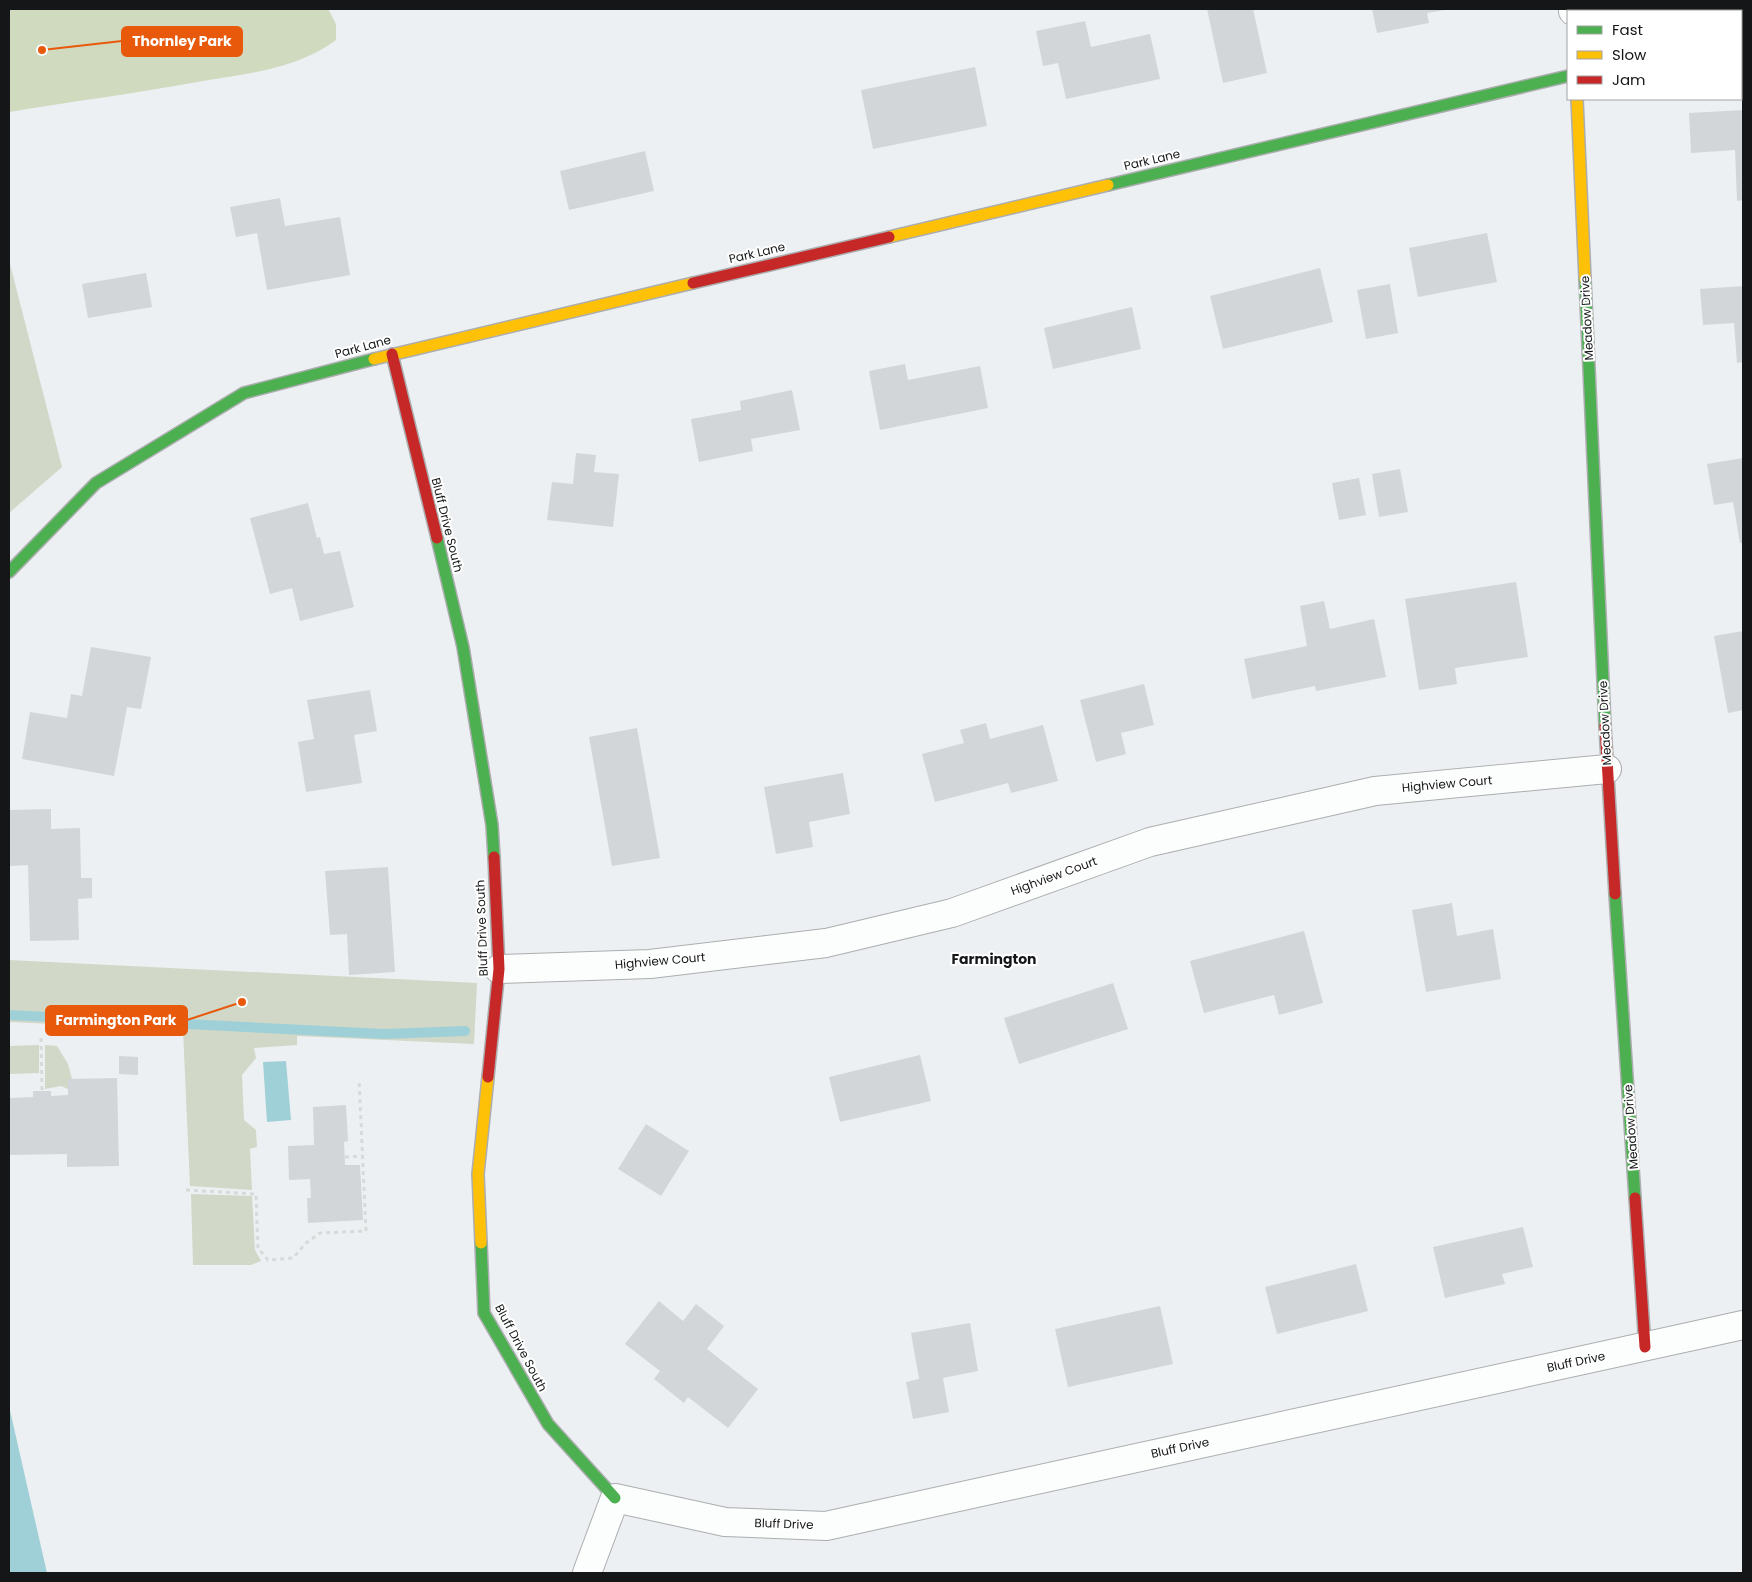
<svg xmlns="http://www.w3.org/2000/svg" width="1752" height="1582" font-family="Poppins,sans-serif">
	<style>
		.green { fill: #d1d8c8 }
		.forest { fill: #d0dabf }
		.water { fill: #a0d0d7 }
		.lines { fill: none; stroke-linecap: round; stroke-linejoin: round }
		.stream { stroke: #a0d0d7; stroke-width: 10 }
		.building { fill: #d3d6d8 }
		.street-casing { stroke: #acadaf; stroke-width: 30 }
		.fast-casing { stroke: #acadaf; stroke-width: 14 }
		.slow-casing { stroke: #acadaf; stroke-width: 14 }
		.jam-casing { stroke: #acadaf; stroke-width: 14 }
		.path { stroke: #d8d9d9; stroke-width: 3; stroke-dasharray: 4 4; stroke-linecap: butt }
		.street { stroke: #fcfdfd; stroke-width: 28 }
		.fast { stroke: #4caf50; stroke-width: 11 }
		.slow { stroke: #ffc107; stroke-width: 11 }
		.jam { stroke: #c62828; stroke-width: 11 }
		.labels { text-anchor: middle; stroke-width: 4; stroke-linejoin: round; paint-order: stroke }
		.street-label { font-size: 12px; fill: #141617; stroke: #fff }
		.neighbourhood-label { font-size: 14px; font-weight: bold; fill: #141617; stroke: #fff }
		.leader { fill: none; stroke: #e8590c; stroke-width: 2 }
		.callout-dot { fill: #e8590c; stroke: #fff; stroke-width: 2 }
		.callout { fill: #e8590c; stroke: #e8590c; stroke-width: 2 }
		.callout-label { font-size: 14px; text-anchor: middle; font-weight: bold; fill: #fff }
	</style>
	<rect width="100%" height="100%" fill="#edf0f2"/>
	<!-- green -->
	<g class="green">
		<polygon points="9,260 62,467 9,513"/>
		<polygon points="9,960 477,983 474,1044 297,1036 297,1045 254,1048 256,1058 242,1075 244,1120 256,1130 257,1147 250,1149 252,1190 190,1186 183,1030 9,1022"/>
		<polygon points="39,1045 39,1073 9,1074 9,1046"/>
		<polygon points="45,1045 57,1046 68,1064 72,1079 68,1079 68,1089 61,1086 45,1089"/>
		<polygon points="191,1194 252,1196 255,1250 261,1261 251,1265 193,1265"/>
	</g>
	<!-- forest -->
	<path class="forest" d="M 9,9 L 328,9 L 336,24 L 336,40 C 297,69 250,73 203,81 C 139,93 74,101 9,112 Z"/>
	<!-- water -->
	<g class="water">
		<polygon points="286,1061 291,1120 267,1122 263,1062"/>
		<polygon points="9,1406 47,1573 9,1573"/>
	</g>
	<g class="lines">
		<!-- stream -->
		<polyline class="stream" points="9,1015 384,1034 465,1031"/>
	</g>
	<!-- building -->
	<g class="building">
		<polygon points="1207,9 1253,9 1267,73 1223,83"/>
		<polygon points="1372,9 1445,9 1445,10 1427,13 1429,23 1377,33"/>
		<polygon points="1693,9 1743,9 1743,43 1741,43 1741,11 1693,11"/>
		<polygon points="1085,21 1091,47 1150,34 1160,79 1066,99 1058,63 1043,66 1036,31"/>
		<polygon points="975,67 987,126 873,149 861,90"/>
		<polygon points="1743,110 1743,200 1737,201 1735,150 1691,153 1689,113"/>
		<polygon points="645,151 654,191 569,210 560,171"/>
		<polygon points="280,198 285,226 340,217 350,275 267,290 257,233 236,237 230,207"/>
		<polygon points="1487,233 1497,282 1418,297 1409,248"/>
		<polygon points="1320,268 1333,322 1223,349 1210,296"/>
		<polygon points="146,273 152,307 88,318 82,284"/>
		<polygon points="1390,284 1398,333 1366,339 1357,290"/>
		<polygon points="1743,286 1743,362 1737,363 1734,323 1703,325 1700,289"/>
		<polygon points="1132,307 1141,349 1053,369 1044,328"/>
		<polygon points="905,364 908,380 980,366 988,408 880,430 869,371"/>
		<polygon points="792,390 800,430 751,439 753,451 699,462 691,419 741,410 740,401"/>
		<polygon points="576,453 596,455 594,472 619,474 613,527 547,520 552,482 573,484"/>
		<polygon points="1743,458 1743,543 1740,543 1733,502 1714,505 1707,464"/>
		<polygon points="1400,469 1408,512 1379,517 1372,474"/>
		<polygon points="1359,478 1366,515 1339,520 1332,483"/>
		<polygon points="308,503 317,538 320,537 324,554 340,551 354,607 300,621 292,588 270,594 250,518"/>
		<polygon points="1516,582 1528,657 1455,668 1457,684 1419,690 1405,599"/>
		<polygon points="1324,601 1330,629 1374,619 1386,677 1316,691 1315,686 1252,699 1244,659 1307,646 1300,606"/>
		<polygon points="1743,631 1743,710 1728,713 1714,636"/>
		<polygon points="91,647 151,657 141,709 127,707 114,776 22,759 30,712 67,718 71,694 82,696"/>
		<polygon points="1144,684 1154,725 1121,733 1126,754 1096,762 1080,700"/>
		<polygon points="370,690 377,731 354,735 362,783 306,792 298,742 314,739 307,700"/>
		<polygon points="986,723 990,739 1043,725 1058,781 1011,793 1008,783 935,802 922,754 964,743 960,730"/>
		<polygon points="637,728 660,858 612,866 589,737"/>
		<polygon points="843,773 850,814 809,822 813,847 776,854 764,787"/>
		<polygon points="51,809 51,829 80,828 81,878 92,878 92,898 78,899 79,940 30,941 28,865 9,866 9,810"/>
		<polygon points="388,867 395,972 349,975 347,934 330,935 325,871"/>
		<polygon points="1452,903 1457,936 1493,929 1501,979 1426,992 1412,910"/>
		<polygon points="1304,931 1323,1003 1279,1015 1274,995 1204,1013 1190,961"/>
		<polygon points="1113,983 1128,1029 1019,1064 1004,1018"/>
		<polygon points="920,1055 931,1101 840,1122 829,1077"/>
		<polygon points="119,1056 138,1057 138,1075 119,1074"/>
		<polygon points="117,1078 119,1166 67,1167 67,1154 9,1155 9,1098 33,1097 33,1091 51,1091 51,1096 68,1095 68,1079"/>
		<polygon points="346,1105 348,1141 344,1142 345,1165 360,1165 363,1220 308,1223 307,1198 311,1198 310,1179 289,1180 288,1146 314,1145 313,1107"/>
		<polygon points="646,1124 689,1151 661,1196 618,1169"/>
		<polygon points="1523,1227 1533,1267 1502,1274 1505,1284 1445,1298 1433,1247"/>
		<polygon points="1356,1264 1368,1311 1277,1334 1265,1287"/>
		<polygon points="659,1301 683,1321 696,1304 724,1326 707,1349 758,1389 728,1428 688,1397 684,1403 654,1379 660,1371 625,1344"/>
		<polygon points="1160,1306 1173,1364 1068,1387 1055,1329"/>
		<polygon points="970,1323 978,1371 943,1378 949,1412 913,1419 906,1382 919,1379 911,1333"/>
	</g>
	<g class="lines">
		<defs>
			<g id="street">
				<polyline points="1573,9 1573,11"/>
				<polyline points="499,969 650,964 826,943 952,913 1150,842 1375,791 1607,769"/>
				<polyline points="587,1573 615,1498 725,1522 826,1526 1743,1325"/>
			</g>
			<g id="fast">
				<polyline points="1108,185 1568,76"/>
				<polyline points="1585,279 1605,726"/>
				<polyline points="437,538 463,647 492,825 494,857"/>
				<polyline points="9,572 96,483 244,393 374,359"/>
				<polyline points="1615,894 1635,1198"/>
				<polyline points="481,1243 484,1313 548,1424 615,1498"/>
			</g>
			<g id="slow">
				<polyline points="1577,99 1585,279"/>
				<polyline points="889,237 1108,185"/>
				<polyline points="374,359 693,283"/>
				<polyline points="481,1243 478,1174 488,1077"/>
			</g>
			<g id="jam">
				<polyline points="693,283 889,237"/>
				<polyline points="392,354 437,538"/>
				<polyline points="1605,726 1615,894"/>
				<polyline points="488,1077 499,969 494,857"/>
				<polyline points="1635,1198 1645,1347"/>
			</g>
		</defs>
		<!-- street casing -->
		<use href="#street" class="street-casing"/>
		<!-- fast casing -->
		<use href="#fast" class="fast-casing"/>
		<!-- slow casing -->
		<use href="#slow" class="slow-casing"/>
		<!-- jam casing -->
		<use href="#jam" class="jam-casing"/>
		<!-- path -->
		<g class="path">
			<polyline points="41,1038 42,1091"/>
			<polyline points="345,1157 363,1156"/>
			<polyline points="186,1190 256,1194 258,1248 268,1260 293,1258 306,1243 320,1233 366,1231 359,1079"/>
		</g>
		<!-- street -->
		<use href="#street" class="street"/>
		<!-- fast -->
		<use href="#fast" class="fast"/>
		<!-- slow -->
		<use href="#slow" class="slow"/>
		<!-- jam -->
		<use href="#jam" class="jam"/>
	</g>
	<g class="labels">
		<!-- street labels -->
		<g class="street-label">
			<text transform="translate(1152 160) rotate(-13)" y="4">Park Lane</text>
			<text transform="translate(757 253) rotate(-13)" y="4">Park Lane</text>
			<text transform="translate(1587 318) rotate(-93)" y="4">Meadow Drive</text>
			<text transform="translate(363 347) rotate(-15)" y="4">Park Lane</text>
			<text transform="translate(447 525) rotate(76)" y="4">Bluff Drive South</text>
			<text transform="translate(1605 723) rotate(-93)" y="4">Meadow Drive</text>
			<text transform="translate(1447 784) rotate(-5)" y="4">Highview Court</text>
			<text transform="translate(1054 876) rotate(-20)" y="4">Highview Court</text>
			<text transform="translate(482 928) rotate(-92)" y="4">Bluff Drive South</text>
			<text transform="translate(660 961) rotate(-5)" y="4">Highview Court</text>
			<text transform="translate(1631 1127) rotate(-94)" y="4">Meadow Drive</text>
			<text transform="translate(521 1348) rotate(62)" y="4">Bluff Drive South</text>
			<text transform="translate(1576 1362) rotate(-12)" y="4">Bluff Drive</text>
			<text transform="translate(1180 1448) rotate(-12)" y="4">Bluff Drive</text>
			<text transform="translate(784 1524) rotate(2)" y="4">Bluff Drive</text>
		</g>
		<!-- neighbourhood labels -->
		<g class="neighbourhood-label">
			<text x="994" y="964">Farmington</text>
		</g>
	</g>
	<!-- callouts -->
	<path class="leader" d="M42 50L122 41M242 1002L187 1020"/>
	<g class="callout-dot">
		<circle cx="42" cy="50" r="5"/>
		<circle cx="242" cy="1002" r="5"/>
	</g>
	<g class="callout">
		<rect x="122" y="27" width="120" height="29" rx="5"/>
		<rect x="46" y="1006" width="141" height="29" rx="5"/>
	</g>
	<g class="callout-label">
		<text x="182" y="46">Thornley Park</text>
		<text x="116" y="1025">Farmington Park</text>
	</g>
	<!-- border -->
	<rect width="1752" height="1582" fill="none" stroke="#141617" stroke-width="20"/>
	<!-- legend -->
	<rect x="1567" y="10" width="175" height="90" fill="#ffffff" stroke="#a1a2a2"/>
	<rect x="1577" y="26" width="25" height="8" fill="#4caf50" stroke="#a1a2a2"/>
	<text x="1612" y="35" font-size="15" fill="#141617">Fast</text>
	<rect x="1577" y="51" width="25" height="8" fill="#ffc107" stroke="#a1a2a2"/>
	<text x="1612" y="60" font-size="15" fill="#141617">Slow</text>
	<rect x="1577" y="76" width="25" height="8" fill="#c62828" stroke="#a1a2a2"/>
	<text x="1612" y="85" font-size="15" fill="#141617">Jam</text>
</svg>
